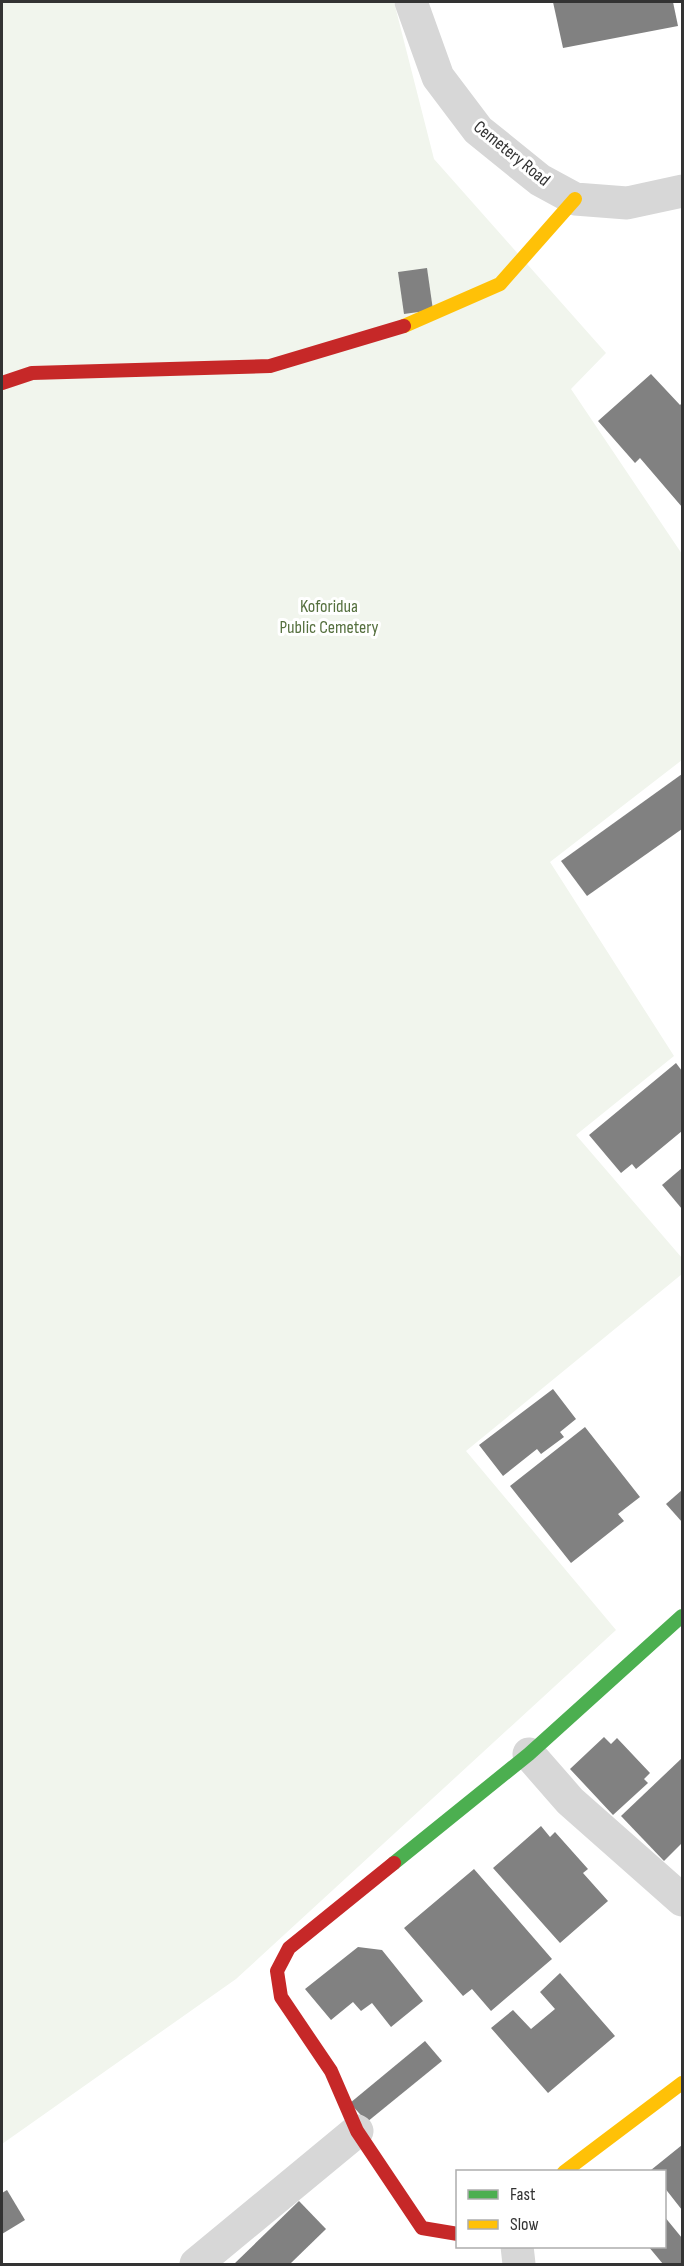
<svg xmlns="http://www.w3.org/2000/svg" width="684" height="2266" font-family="'Sofia Sans Condensed',sans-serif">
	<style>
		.green { fill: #f1f5ed }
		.building { fill: #818181 }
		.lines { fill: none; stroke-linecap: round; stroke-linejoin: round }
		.street { stroke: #d7d7d7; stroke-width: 33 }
		.fast { stroke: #4caf50; stroke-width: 14 }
		.slow { stroke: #ffc107; stroke-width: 14 }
		.jam { stroke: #c62828; stroke-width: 14 }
		.labels { text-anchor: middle; stroke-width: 6; stroke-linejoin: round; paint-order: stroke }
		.street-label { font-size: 18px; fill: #333; stroke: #fff }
		.park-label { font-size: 18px; fill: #56703f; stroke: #fff }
	</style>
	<rect width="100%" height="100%" fill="#fff"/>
	<!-- green -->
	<polygon class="green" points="2,2 394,2 434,159 606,353 571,389 682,554 682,760 550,862 674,1056 576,1135 682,1258 682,1274 466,1451 616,1630 236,1979 2,2144"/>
	<!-- building -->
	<g class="building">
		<polygon points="553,2 673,2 678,26 563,48"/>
		<polygon points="427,268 433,310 404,314 398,272"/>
		<polygon points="651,374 680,405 682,403 682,507 640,458 635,463 598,421"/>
		<polygon points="682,774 682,829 587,896 561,861"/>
		<polygon points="676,1063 682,1071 682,1131 636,1169 632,1164 621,1173 589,1135"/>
		<polygon points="682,1168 682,1209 662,1185"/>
		<polygon points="553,1389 576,1419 560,1432 564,1437 541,1454 537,1449 503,1476 479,1445"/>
		<polygon points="585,1427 640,1497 618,1514 624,1521 571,1563 510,1486"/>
		<polygon points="682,1490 682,1522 666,1504"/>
		<polygon points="604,1737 611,1744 617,1738 650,1773 644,1779 648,1783 613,1815 570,1769"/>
		<polygon points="682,1758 682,1843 664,1861 621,1816"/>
		<polygon points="541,1826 550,1837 555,1832 588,1869 583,1873 608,1901 560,1943 493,1868"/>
		<polygon points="474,1869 552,1959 491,2011 472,1989 463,1996 404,1928"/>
		<polygon points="358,1947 382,1950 423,2001 391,2027 372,2003 361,2011 353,2002 331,2020 305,1989"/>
		<polygon points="560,1973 615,2036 548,2093 491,2028 513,2010 531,2029 555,2009 540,1992"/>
		<polygon points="425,2041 442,2061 367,2122 350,2103"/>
		<polygon points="682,2145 682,2210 664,2187 664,2172 651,2170"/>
		<polygon points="7,2190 25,2220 2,2234 2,2193"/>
		<polygon points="299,2201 326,2229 290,2264 234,2264"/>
		<polygon points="664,2216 682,2238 682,2264 663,2264 648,2246 664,2246"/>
	</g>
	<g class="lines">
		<!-- street -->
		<g class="street">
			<polyline points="411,2 438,77 478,130 540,180 575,199 627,203 682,191"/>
			<polyline points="529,1754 570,1801 682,1900"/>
			<polyline points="517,2246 519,2264"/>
			<polyline points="196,2264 357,2131"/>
		</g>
		<!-- fast -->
		<polyline class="fast" points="394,1863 529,1754 682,1616"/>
		<!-- slow -->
		<g class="slow">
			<polyline points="404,326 500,284 575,199"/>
			<polyline points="564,2172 682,2083"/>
		</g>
		<!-- jam -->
		<g class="jam">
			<polyline points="2,383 32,373 270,366 404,326"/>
			<polyline points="394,1863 289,1948 277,1971 281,1997 331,2071 357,2131 422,2228 458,2234"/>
		</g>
	</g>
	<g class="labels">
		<!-- street labels -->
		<g class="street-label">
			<text transform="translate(512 153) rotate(39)" y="6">Cemetery Road</text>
		</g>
		<!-- park labels -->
		<g class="park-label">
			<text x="329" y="612">Koforidua<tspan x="329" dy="21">Public Cemetery</tspan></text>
		</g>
	</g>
	<!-- border -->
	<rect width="684" height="2266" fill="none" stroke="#333333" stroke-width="6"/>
	<!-- legend -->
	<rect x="456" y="2170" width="210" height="78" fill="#ffffff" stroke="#adadad" stroke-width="1.5"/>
	<rect x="468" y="2190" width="30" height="9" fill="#4caf50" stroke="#adadad" stroke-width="1.5"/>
	<text x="510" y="2200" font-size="18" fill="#333333">Fast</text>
	<rect x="468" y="2220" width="30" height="9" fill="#ffc107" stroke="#adadad" stroke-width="1.5"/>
	<text x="510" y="2230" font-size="18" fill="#333333">Slow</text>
</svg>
